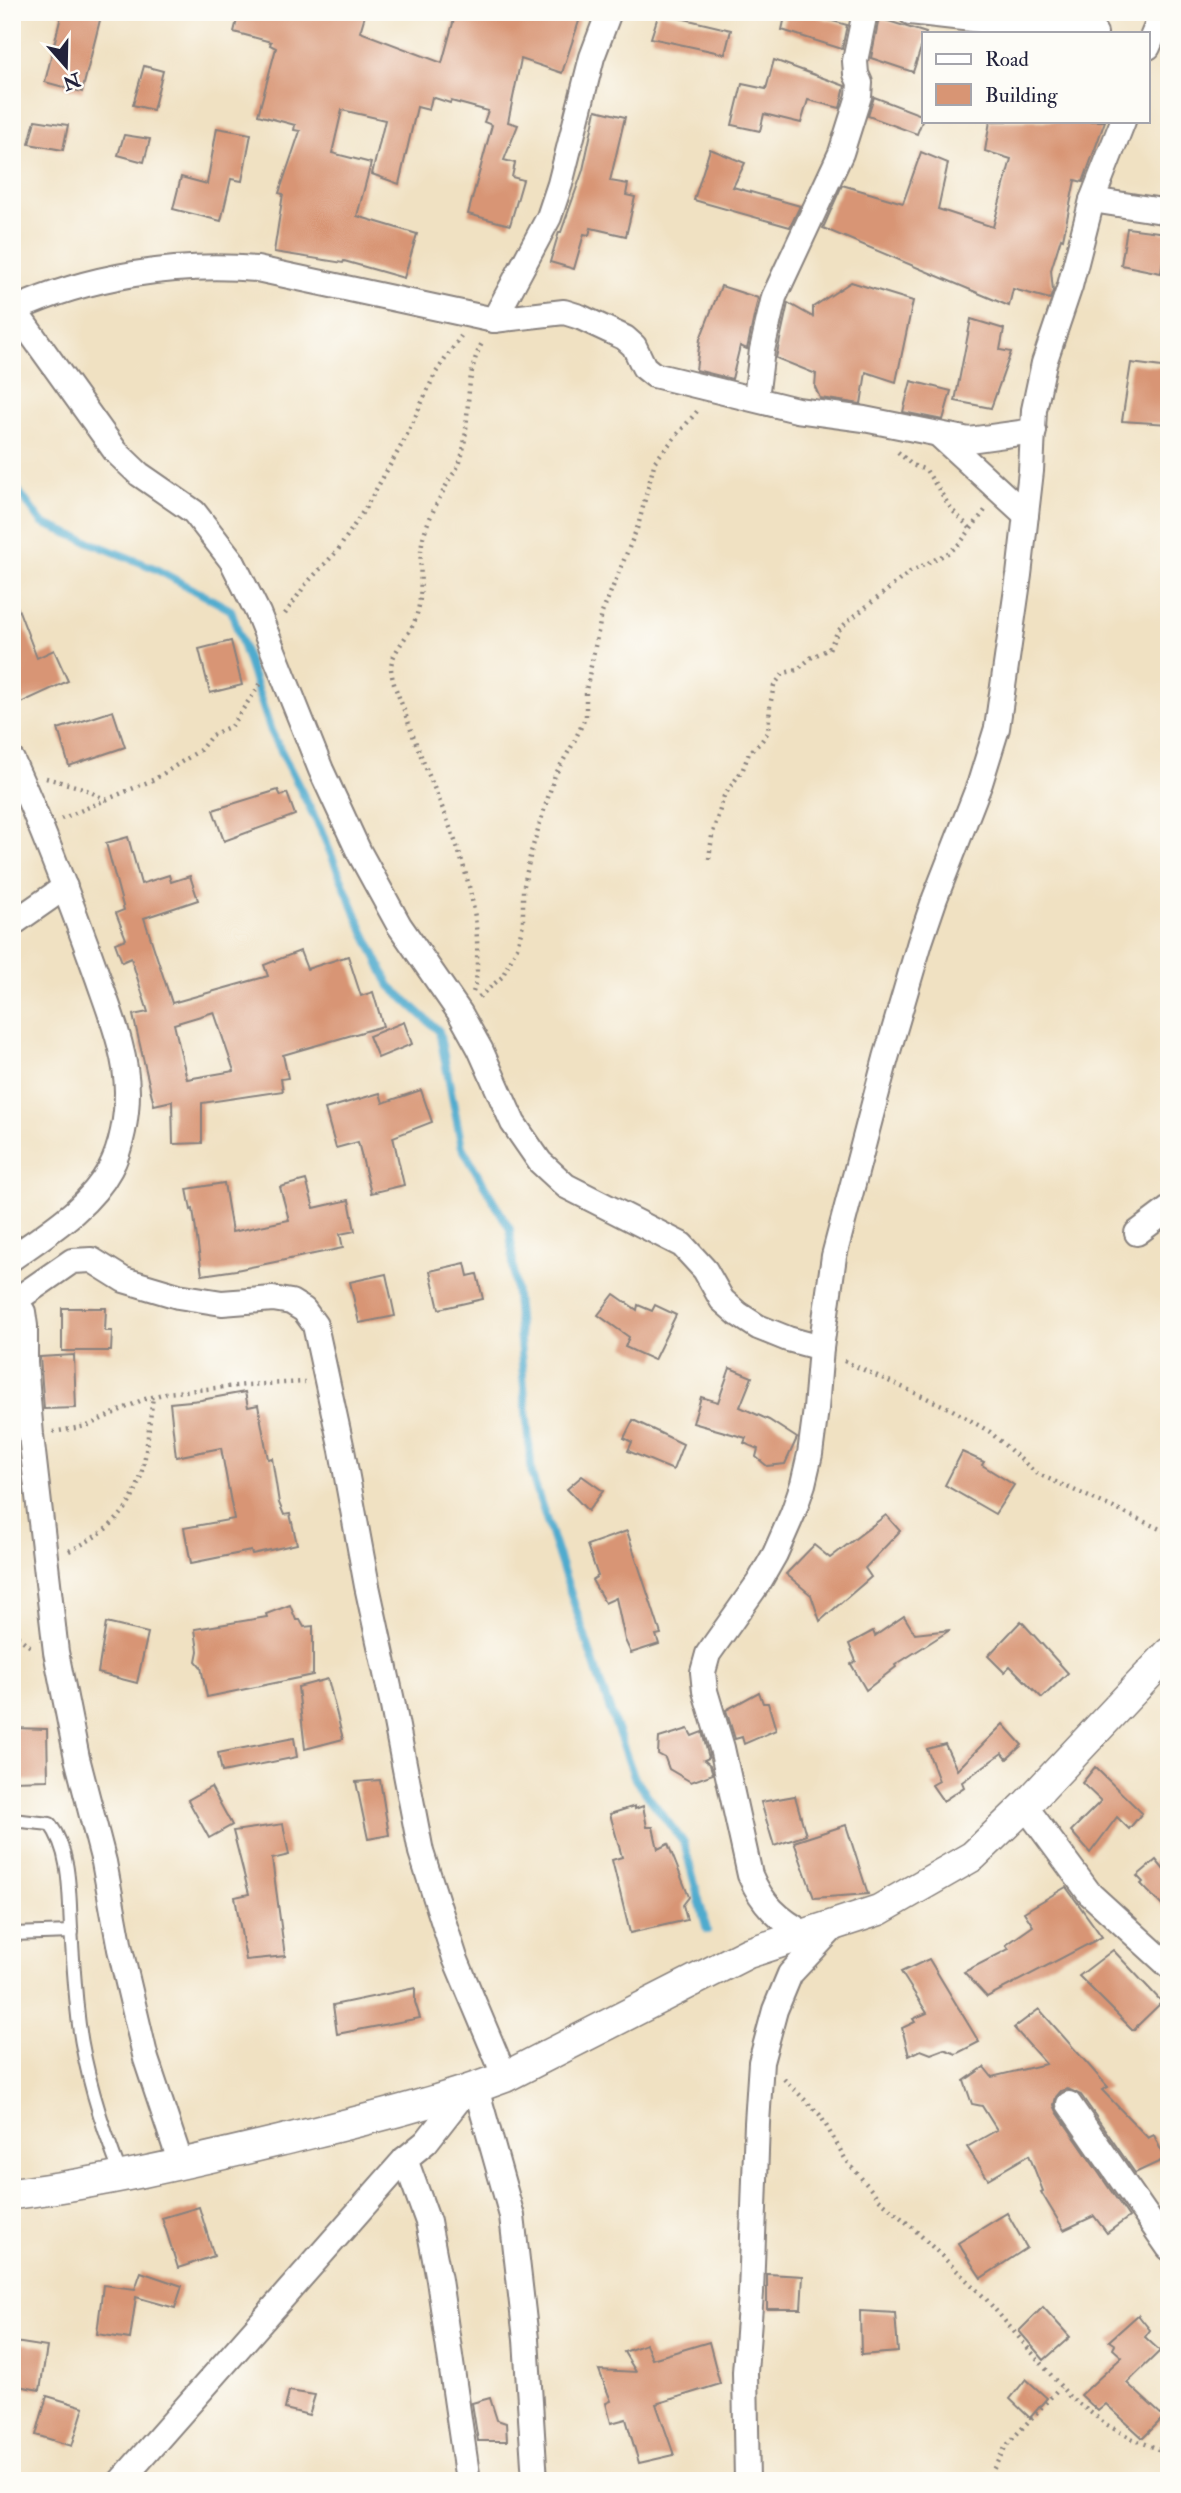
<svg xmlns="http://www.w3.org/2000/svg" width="1181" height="2493" font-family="'IM FELL Double Pica',serif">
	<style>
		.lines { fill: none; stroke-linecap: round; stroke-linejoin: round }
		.stream { stroke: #50abce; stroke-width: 8 }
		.building { fill: #d89574; fill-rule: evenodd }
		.service-casing { stroke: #89827e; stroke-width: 16 }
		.minor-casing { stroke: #89827e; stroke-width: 28 }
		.tertiary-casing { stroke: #89827e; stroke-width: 33 }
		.path { stroke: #89827e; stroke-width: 4.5; stroke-dasharray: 2 5; stroke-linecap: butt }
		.service { stroke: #fff; stroke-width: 12 }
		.minor { stroke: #fff; stroke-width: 24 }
		.tertiary { stroke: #fff; stroke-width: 30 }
	</style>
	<rect width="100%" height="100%" fill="#fdfcf7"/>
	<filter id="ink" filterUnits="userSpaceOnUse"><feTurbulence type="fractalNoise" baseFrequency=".0143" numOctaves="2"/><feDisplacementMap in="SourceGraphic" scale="14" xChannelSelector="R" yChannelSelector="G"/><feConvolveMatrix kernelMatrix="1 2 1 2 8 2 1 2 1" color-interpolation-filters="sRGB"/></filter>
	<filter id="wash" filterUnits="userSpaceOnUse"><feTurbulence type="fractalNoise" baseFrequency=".00686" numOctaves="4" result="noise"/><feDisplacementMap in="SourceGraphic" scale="28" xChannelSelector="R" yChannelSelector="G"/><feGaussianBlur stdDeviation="1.57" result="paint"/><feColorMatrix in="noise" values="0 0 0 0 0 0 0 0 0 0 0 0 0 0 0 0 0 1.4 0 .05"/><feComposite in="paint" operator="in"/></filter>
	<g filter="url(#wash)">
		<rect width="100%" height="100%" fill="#f0e1c2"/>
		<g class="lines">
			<!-- stream -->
			<polyline class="stream" points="12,482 42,523 154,568 231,610 271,731 320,828 362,928 390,986 439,1031 462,1147 510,1229 532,1476 601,1685 635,1779 684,1843 707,1930"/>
		</g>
		<g id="blocks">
			<!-- building -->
			<g class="building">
				<polygon points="62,12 102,12 82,92 45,82"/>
				<polygon points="239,12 254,12 274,17 275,12 366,12 360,32 442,63 456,12 582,12 562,73 521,59 508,122 518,125 504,160 515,163 512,177 523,180 510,225 468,214 492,125 484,122 488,111 451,101 450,103 432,97 429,110 417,107 399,184 372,174 385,120 342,110 332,153 371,163 357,216 417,234 404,278 344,261 343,263 274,252 283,194 279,193 300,131 294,130 295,125 258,115 276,48 270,45 271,42 234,32"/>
				<polygon points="786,12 806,16 807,14 847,25 842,49 782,30"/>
				<polygon points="659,13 731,30 725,54 651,38"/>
				<polygon points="879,18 926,33 913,72 871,58"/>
				<polygon points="774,60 845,86 840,108 808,100 801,123 764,114 760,131 732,125 742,84 766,89"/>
				<polygon points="144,66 163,71 153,110 133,105"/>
				<polygon points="874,97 924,116 917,134 868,116"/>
				<polygon points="596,110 625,117 610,181 628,184 626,195 635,197 626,236 591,228 589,235 584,234 574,269 550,262 559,232 561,232 583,170"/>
				<polygon points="35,120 68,125 63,150 29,144"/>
				<polygon points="990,121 1105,121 1083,182 1075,180 1063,239 1061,238 1051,270 1053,291 1050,299 1013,289 1009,306 823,228 842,185 903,203 921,152 948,163 938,209 993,227 1011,159 985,151"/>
				<polygon points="217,128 251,134 242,181 231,179 221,221 173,209 181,177 207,184"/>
				<polygon points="124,135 150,139 144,162 118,155"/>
				<polygon points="710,149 745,163 733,187 800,206 790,227 694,200"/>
				<polygon points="1127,228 1167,233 1161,273 1121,265"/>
				<polygon points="851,282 913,301 896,382 866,372 861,404 820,398 815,387 816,374 776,358 788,303 813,317 813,307"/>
				<polygon points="721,286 758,298 747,349 740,346 732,379 696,370 700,339"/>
				<polygon points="971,319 1004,329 1000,350 1011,352 991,408 955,401"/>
				<polygon points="1131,363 1169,368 1169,424 1122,421"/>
				<polygon points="911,381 951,391 943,420 903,412"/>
				<polygon points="12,598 14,598 37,658 54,650 68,681 12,707"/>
				<polygon points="231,641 242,685 210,693 199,649"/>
				<polygon points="113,711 125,747 69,766 58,729"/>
				<polygon points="278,790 281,796 287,793 295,815 224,841 213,810"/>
				<path d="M 128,837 L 141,884 L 169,875 L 171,882 L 190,876 L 198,900 L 144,918 L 172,1003 L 268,976 L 264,965 L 300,951 L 307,969 L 348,956 L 361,996 L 373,992 L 383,1026 L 283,1055 L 288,1078 L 281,1079 L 283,1091 L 202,1103 L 202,1143 L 173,1144 L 172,1101 L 154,1105 L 133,1015 L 148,1012 L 131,958 L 122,962 L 115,943 L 126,939 L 116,913 L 124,910 L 106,843 ZM 214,1012 L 234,1071 L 187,1079 L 174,1024 Z"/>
				<polygon points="404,1022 412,1044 378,1058 369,1036"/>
				<polygon points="421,1090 432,1122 393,1137 404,1185 371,1193 358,1142 336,1148 325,1109 380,1093 383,1103"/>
				<polygon points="306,1180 314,1208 349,1200 355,1231 340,1234 343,1248 236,1270 202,1275 193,1209 191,1210 187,1189 224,1183 232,1232 289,1220 280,1187"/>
				<polygon points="465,1263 468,1276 477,1274 483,1299 439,1309 430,1271"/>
				<polygon points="386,1274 395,1316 359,1323 350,1282"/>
				<polygon points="614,1294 637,1310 638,1305 652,1311 655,1305 676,1315 654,1360 625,1347 629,1337 598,1315"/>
				<polygon points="62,1308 106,1308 105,1331 112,1331 111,1351 62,1351"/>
				<polygon points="74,1355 76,1408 44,1409 40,1357"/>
				<polygon points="730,1368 752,1377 740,1407 769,1420 797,1438 785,1464 767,1466 756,1457 758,1449 744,1443 746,1438 693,1423 701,1397 718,1402"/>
				<polygon points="245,1392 248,1407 258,1405 268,1459 272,1458 279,1503 284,1515 290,1514 297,1544 252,1554 251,1551 191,1563 184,1528 234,1519 221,1448 176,1457 170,1403 201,1400"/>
				<polygon points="633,1420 683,1444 673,1470 628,1451 632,1442 624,1438"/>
				<polygon points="962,1452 984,1462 982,1465 1014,1485 995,1514 945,1485"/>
				<polygon points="582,1476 603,1491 588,1511 567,1489"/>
				<polygon points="886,1515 900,1531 865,1568 871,1577 820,1621 811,1595 786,1574 814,1545 830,1558"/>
				<polygon points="627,1531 661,1634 656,1635 659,1644 631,1653 625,1640 616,1598 605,1603 592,1580 598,1576 587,1545"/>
				<polygon points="290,1605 296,1620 300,1620 304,1627 313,1626 313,1675 207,1697 201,1667 196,1661 198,1651 195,1629 267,1617 266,1614"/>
				<polygon points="904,1616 915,1634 950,1630 895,1665 896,1667 866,1690 851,1664 856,1661 849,1644 873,1631 875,1636"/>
				<polygon points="1021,1621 1068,1673 1042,1698 1010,1666 1004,1672 988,1656"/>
				<polygon points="106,1623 148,1633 137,1683 98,1673"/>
				<polygon points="328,1679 343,1739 305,1749 298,1687"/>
				<polygon points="759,1692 763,1703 768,1703 776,1730 744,1744 742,1737 735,1739 726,1710"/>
				<polygon points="1003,1724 1022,1745 1007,1759 1002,1753 962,1782 964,1787 943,1801 932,1785 939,1781 927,1749 945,1744 957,1770"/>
				<polygon points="12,1728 47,1729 48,1780 12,1781"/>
				<polygon points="688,1729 692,1736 702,1732 709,1758 704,1760 710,1765 713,1774 691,1782 669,1769 665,1758 658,1754 659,1738"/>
				<polygon points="294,1738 297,1757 222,1772 218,1753"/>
				<polygon points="1095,1767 1142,1813 1129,1829 1117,1817 1090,1853 1071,1831 1101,1801 1082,1783"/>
				<polygon points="380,1780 389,1835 368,1839 356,1782"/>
				<polygon points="211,1787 232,1825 209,1838 188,1800"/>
				<polygon points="795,1796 806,1835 774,1846 761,1802"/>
				<polygon points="635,1806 635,1809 643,1806 647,1827 653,1827 658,1849 668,1844 689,1897 683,1905 687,1920 630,1933 612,1860 622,1857 610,1814"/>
				<polygon points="283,1824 289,1855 272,1859 285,1956 246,1960 235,1897 249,1894 233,1831"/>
				<polygon points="846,1825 868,1894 814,1898 794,1842"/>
				<polygon points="1156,1860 1169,1876 1169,1913 1141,1884 1143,1882 1137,1876"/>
				<polygon points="1066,1887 1102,1937 987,1997 964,1972 1009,1949 1006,1945 1033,1926 1024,1912"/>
				<polygon points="1113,1950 1162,2002 1133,2030 1079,1976"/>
				<polygon points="929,1959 979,2042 956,2054 944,2049 931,2054 921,2050 909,2056 902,2028 915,2022 913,2019 927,2013 901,1972"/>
				<polygon points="415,1988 415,2002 420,2018 337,2034 333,2005"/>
				<polygon points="1039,2009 1108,2087 1102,2090 1148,2138 1154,2135 1165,2159 1135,2173 1081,2095 1068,2089 1061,2091 1056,2097 1054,2105 1057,2112 1129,2217 1107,2233 1094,2216 1064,2230 1041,2192 1043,2191 1029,2155 988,2179 967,2147 997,2130 982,2106 972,2104 964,2081 984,2067 992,2077 1046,2064 1014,2028"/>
				<polygon points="199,2207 214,2256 178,2268 162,2218"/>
				<polygon points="1007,2213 1027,2248 981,2278 958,2243"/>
				<polygon points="141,2272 182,2286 175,2308 136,2297 130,2339 97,2334 103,2285 135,2289"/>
				<polygon points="767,2274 803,2276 801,2309 767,2309"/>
				<polygon points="1043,2307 1070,2337 1044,2360 1019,2331"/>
				<polygon points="860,2311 895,2313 898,2352 861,2355"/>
				<polygon points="1138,2315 1150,2330 1145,2337 1160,2351 1127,2383 1164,2417 1143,2438 1106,2404 1098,2411 1081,2395 1122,2357 1113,2349 1115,2345 1109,2341"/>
				<polygon points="15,2342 47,2347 40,2390 12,2385"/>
				<polygon points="709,2342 720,2384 656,2404 674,2455 639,2463 626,2419 611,2423 606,2403 611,2401 599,2370 636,2372 624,2352 646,2344 652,2359"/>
				<polygon points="1026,2379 1047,2398 1030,2418 1010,2399"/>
				<polygon points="289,2391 315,2395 309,2415 285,2409"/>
				<polygon points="47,2396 84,2407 72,2446 36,2435"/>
				<polygon points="490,2398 497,2420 506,2423 507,2441 478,2441 472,2403"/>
			</g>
		</g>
	</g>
	<g filter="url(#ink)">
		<use href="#blocks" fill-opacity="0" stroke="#89827e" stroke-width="2"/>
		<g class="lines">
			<defs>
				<g id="service">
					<path d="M 12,1820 L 50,1824 C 71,1852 69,1894 71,1928 C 73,1960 75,1993 79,2025 C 86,2077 102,2126 121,2175"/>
					<polyline points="12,1934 72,1932"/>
				</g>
				<g id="minor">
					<polyline points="910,12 1095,33"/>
					<polyline points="1148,47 1163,12"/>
					<polyline points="1092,200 1169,212"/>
					<polyline points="12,307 116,452 139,474 194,512 232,561 258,613 321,770 359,852 399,925 460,1013 480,1049 513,1123 540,1162 566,1186 682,1245 705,1270 722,1300 738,1314 758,1327 788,1339 821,1348"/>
					<path d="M 14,310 C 88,276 177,262 257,269 L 494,320 L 564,312 L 580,317 L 625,338 L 634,346 L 644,367 L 654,375 L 797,410 L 864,419 L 969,440 L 1034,431"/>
					<polyline points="494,320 549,217 560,184 592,57 609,12"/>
					<polyline points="756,398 762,350 774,297 841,153 859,96 860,83 856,74 855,61 865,12"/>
					<polyline points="940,436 1026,515"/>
					<path d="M 12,760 C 44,831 72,905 98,978 C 110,1013 127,1054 127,1092 C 127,1116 122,1147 110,1169 C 89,1208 47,1233 12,1258"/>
					<polyline points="12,924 65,887"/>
					<polyline points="1137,1233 1169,1209"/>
					<polyline points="12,1296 23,1312 25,1326 25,1363 31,1435 56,1652 77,1758 104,1862 120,1949 146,2059 181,2164"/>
					<polyline points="16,1300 72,1261 92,1260 124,1280 178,1296 222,1303 273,1299 291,1302 304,1310 315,1325 342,1450 367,1586 392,1701 421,1852 455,1958 505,2077"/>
					<polyline points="1025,1806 1090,1894 1169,1966"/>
					<path d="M 806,1934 C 779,1920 762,1904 750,1875 L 722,1748 L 705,1691 L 703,1672 L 708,1654 L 759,1582 L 775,1554 L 793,1513 L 803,1484 L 810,1454 L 816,1409 L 821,1348 L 834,1256 L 886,1058 L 920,942 L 935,898 L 980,783 L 997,728 L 1019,575 L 1031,471 L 1034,410 L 1044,363 L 1070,286 L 1092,200 L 1123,121"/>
					<polyline points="476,2088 512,2216 526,2339 535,2481"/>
					<polyline points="1069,2104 1169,2248"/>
					<polyline points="405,2159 428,2222 439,2280 468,2481"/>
					<polyline points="121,2481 405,2159 426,2142 465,2092"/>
					<polyline points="747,2481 745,2372 751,2293 757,2123 761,2062 775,2010 790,1974 834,1927"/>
				</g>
				<path id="tertiary" d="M 12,2194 C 102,2183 191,2162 279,2141 C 356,2122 431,2105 505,2077 L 748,1953 L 879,1910 L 973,1856 L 1025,1806 L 1169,1653"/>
			</defs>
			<!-- service casing -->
			<use href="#service" class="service-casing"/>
			<!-- minor casing -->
			<use href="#minor" class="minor-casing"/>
			<!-- tertiary casing -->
			<use href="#tertiary" class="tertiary-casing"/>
			<!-- path -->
			<g class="path">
				<polyline points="898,452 912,465 926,470 952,510 970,528"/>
				<polyline points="285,614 306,584 338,550 366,507 405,439 435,374 461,336"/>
				<polyline points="46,778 83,788 106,800"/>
				<polyline points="61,819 155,779 200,750 212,735 231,726 262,682"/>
				<polyline points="709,859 712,836 724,796 743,769 749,753 761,742 768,732 770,706 774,685 784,673 797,670 812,657 829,649 838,631 847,622 910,572 950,552 961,542 986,509"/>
				<path d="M 473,992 C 477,982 477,971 477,960 C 481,873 432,794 405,713 C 400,698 392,684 391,668 C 391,651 411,635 416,617 C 425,591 417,564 423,538 C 428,518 440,498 449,480 C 453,474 458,468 460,462 C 472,424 462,380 482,343"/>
				<polyline points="479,997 502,977 517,947 523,924 523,890 531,852 555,775 573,744 586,716 586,690 602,613 638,526 655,461 699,409"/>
				<polyline points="844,1361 951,1409 990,1432 1036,1473 1169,1533"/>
				<polyline points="53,1432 87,1426 142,1400 166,1393 246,1385 305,1382"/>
				<path d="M 69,1551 C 148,1513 142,1474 153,1397"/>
				<polyline points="12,1632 32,1648"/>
				<polyline points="784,2079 820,2115 846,2160 879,2199 913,2228 986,2299 1069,2396 1107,2425 1133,2439 1169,2453"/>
				<polyline points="987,2481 1006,2446 1060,2387"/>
			</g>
			<!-- service -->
			<use href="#service" class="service"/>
			<!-- minor -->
			<use href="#minor" class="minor"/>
			<!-- tertiary -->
			<use href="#tertiary" class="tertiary"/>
		</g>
	</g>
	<!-- margin -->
	<rect width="1181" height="2493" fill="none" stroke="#fdfcf7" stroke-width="42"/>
	<!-- legend -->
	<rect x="922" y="32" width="228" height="91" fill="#fdfcf7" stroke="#a5a5ac" stroke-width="2"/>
	<rect x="936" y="54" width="35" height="10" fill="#ffffff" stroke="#a5a5ac" stroke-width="2"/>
	<text x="985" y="66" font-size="21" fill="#22223b">Road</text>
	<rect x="936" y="84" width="35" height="21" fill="#d89574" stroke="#a5a5ac" stroke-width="2"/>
	<text x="985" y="102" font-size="21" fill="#22223b">Building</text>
	<!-- north arrow -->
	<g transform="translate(66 66) rotate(160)" stroke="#fdfcf7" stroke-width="5" paint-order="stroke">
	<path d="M0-5L12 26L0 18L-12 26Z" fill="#22223b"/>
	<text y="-10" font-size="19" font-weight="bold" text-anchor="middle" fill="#22223b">N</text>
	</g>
</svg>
